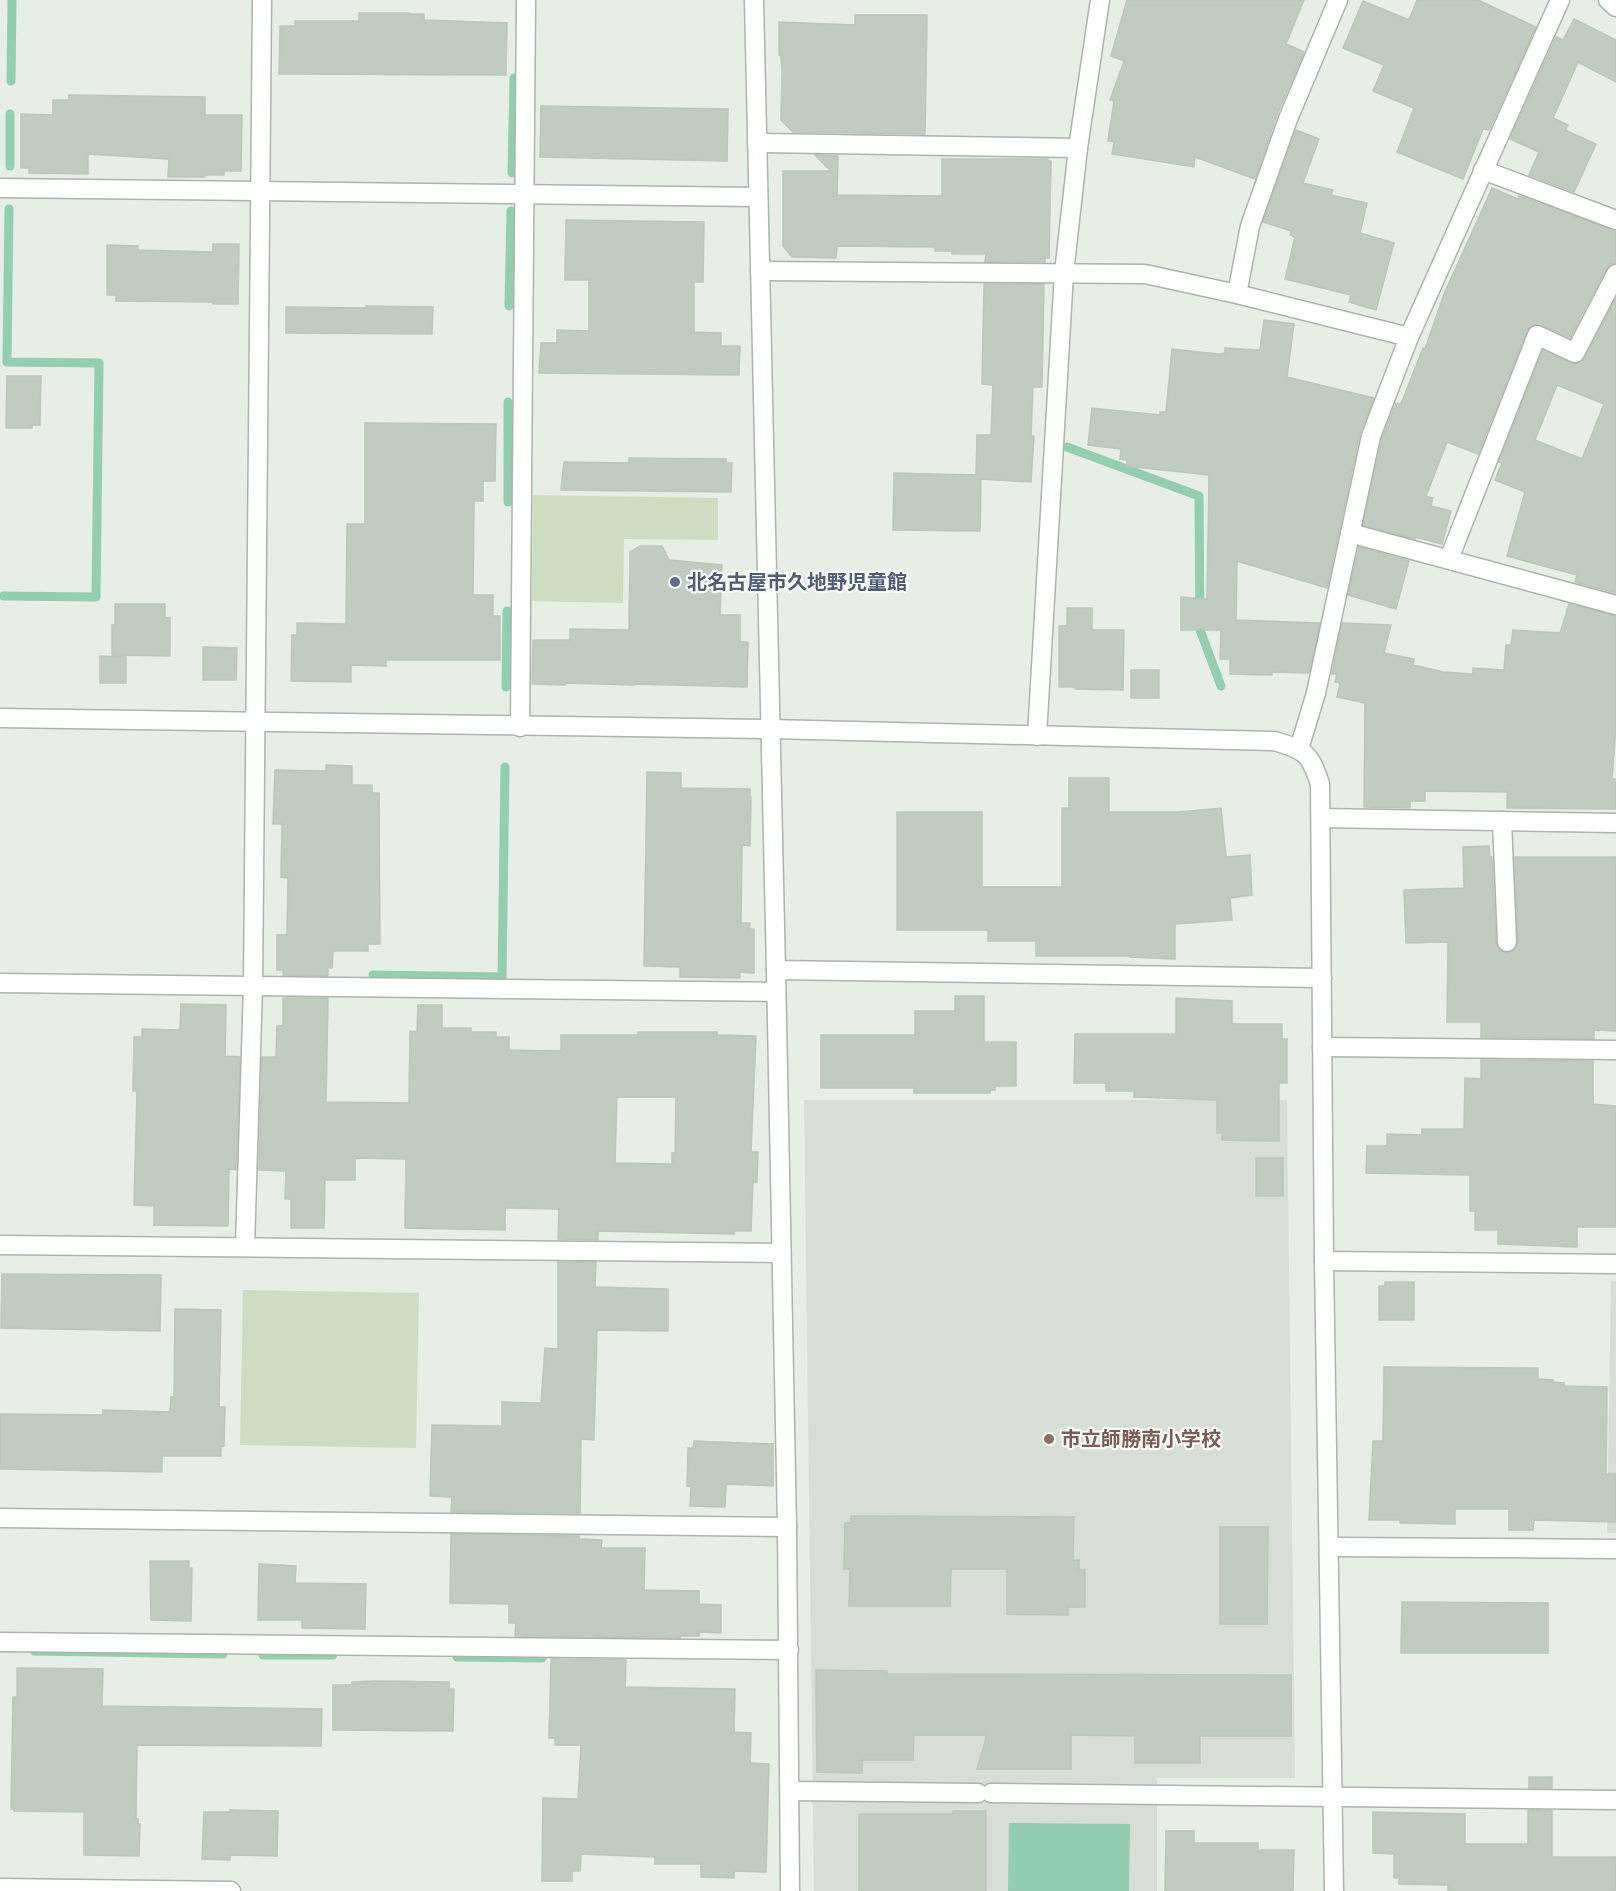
<svg xmlns="http://www.w3.org/2000/svg" width="1616" height="1891" font-family="Karla,'Noto Sans JP',sans-serif">
	<style>
		.built { fill: #d6ded5 }
		.green { fill: #cdddc1 }
		.water { fill: #93ceaf }
		.lines { fill: none; stroke-linecap: round; stroke-linejoin: round }
		.stream { stroke: #93ceaf; stroke-width: 9 }
		.building { fill: #c0ccbf; stroke: #bac7b9; stroke-width: 1.5; fill-rule: evenodd }
		.minor-casing { stroke: #a9b6a9; stroke-width: 21 }
		.minor { stroke: #fff; stroke-width: 18 }
		.service-dot { fill: #5c6f8a; stroke: #f8faf7; stroke-width: 2 }
		.education-dot { fill: #8d6e63; stroke: #f8faf7; stroke-width: 2 }
		.labels { text-anchor: middle; stroke-width: 4.5; stroke-linejoin: round; paint-order: stroke }
		.service-label { font-size: 20px; font-weight: bold; fill: #4e5e75; stroke: #f8faf7; text-anchor: start }
		.education-label { font-size: 20px; font-weight: bold; fill: #785e54; stroke: #f8faf7; text-anchor: start }
	</style>
	<rect width="100%" height="100%" fill="#e7eee6"/>
	<!-- built -->
	<g class="built">
		<polygon points="804,1100 1287,1100 1295,1778 1157,1778 1157,1891 814,1891"/>
		<polygon points="1611,1281 1616,1281 1616,1533 1607,1533"/>
	</g>
	<!-- green -->
	<g class="green">
		<polygon points="533,495 718,498 718,540 624,539 623,603 532,601"/>
		<polygon points="243,1290 419,1293 416,1448 240,1445"/>
	</g>
	<!-- water -->
	<polygon class="water" points="1009,1823 1130,1824 1129,1891 1008,1891"/>
	<g class="lines">
		<!-- stream -->
		<g class="stream">
			<polyline points="11,81 12,0"/>
			<polyline points="10,166 10,114"/>
			<polyline points="512,173 514,78"/>
			<polyline points="509,306 511,211"/>
			<polyline points="1067,447 1199,496 1200,630 1221,686"/>
			<polyline points="508,502 508,402"/>
			<polyline points="3,596 96,597 99,363 7,362 9,209"/>
			<polyline points="506,687 507,611"/>
			<polyline points="373,975 502,977 505,767"/>
			<polyline points="34,1651 223,1654"/>
			<polyline points="263,1655 333,1655"/>
			<polyline points="457,1657 542,1658"/>
		</g>
	</g>
	<!-- building -->
	<g class="building">
		<polygon points="1127,0 1304,0 1286,44 1304,52 1277,115 1255,179 1195,157 1194,167 1112,154 1114,142 1108,141 1114,101 1110,100 1124,61 1111,56"/>
		<polygon points="1417,0 1478,0 1536,27 1489,130 1483,129 1463,179 1397,152 1414,108 1373,91 1384,65 1343,48 1363,1 1409,20"/>
		<polygon points="359,13 410,13 410,14 424,14 424,20 507,23 506,75 279,74 280,26 295,26 295,21 359,21"/>
		<polygon points="855,15 927,15 925,134 793,132 781,120 782,71 781,55 779,55 779,22 855,25"/>
		<polygon points="1574,19 1616,40 1616,82 1578,62 1553,118 1568,125 1565,130 1596,144 1574,192 1529,175 1539,152 1510,139 1556,37 1563,40"/>
		<polygon points="69,95 205,97 205,115 242,115 241,171 224,171 224,175 205,175 205,177 168,177 169,159 88,154 88,174 29,173 29,168 21,168 21,114 53,115 53,100 69,100"/>
		<polygon points="541,106 728,109 727,161 540,157"/>
		<polygon points="1296,130 1319,139 1303,183 1333,190 1331,195 1367,203 1360,233 1394,243 1376,310 1349,302 1351,295 1285,279 1295,237 1290,235 1291,231 1263,222"/>
		<polygon points="815,155 838,156 837,195 942,196 942,159 1048,159 1048,161 1051,161 1049,258 1045,258 1045,262 985,262 986,254 952,254 952,251 935,251 935,247 837,246 836,258 792,257 783,246 783,171 831,171"/>
		<polygon points="1492,188 1518,199 1519,196 1616,231 1616,263 1610,264 1606,269 1570,338 1541,325 1531,326 1527,330 1478,454 1447,442 1426,496 1433,498 1431,506 1451,511 1442,544 1415,537 1415,539 1363,525 1382,439 1396,403 1401,404 1423,348 1425,349 1444,294"/>
		<polygon points="566,220 704,222 703,282 694,282 694,332 721,333 721,346 740,346 739,375 539,373 541,343 557,343 557,330 589,331 589,280 565,280"/>
		<polygon points="213,244 239,244 238,304 213,304 213,302 116,301 116,295 107,295 107,245 138,246 138,250 213,252"/>
		<polygon points="984,284 1044,284 1042,387 1033,387 1031,436 1034,436 1031,482 981,479 980,531 893,530 894,473 976,475 977,435 991,435 993,385 982,384"/>
		<path d="M 1616,298 L 1616,593 L 1575,582 L 1577,575 L 1507,556 L 1525,492 L 1495,480 L 1502,463 L 1499,462 L 1543,350 L 1571,363 L 1582,362 ZM 1557,385 L 1604,404 L 1582,459 L 1535,440 Z"/>
		<polygon points="366,306 433,307 432,334 286,333 286,307 366,308"/>
		<polygon points="1264,320 1294,324 1287,377 1374,398 1360,433 1327,588 1237,561 1236,620 1320,623 1309,673 1272,672 1272,675 1230,674 1230,659 1220,659 1221,630 1181,630 1181,597 1207,599 1209,475 1126,466 1127,460 1120,459 1121,449 1088,445 1092,408 1160,415 1160,412 1166,412 1172,349 1218,354 1225,353 1225,348 1260,350"/>
		<polygon points="7,376 41,376 40,425 32,425 32,428 6,428"/>
		<polygon points="365,423 496,424 495,481 483,481 483,501 474,501 473,595 493,595 493,616 500,616 500,660 386,660 386,666 351,665 351,682 291,681 292,635 297,635 297,623 346,624 347,524 365,524"/>
		<polygon points="629,458 726,459 726,463 732,463 731,492 561,490 564,462 629,463"/>
		<polygon points="640,546 662,546 669,560 722,565 720,615 740,615 740,642 748,642 747,687 634,684 634,685 565,683 565,685 532,684 533,640 570,640 570,629 629,630 630,552"/>
		<polygon points="1359,547 1409,561 1396,609 1348,595"/>
		<polygon points="115,604 165,604 165,618 170,618 170,656 112,655 112,625 115,625"/>
		<polygon points="1569,604 1616,616 1616,727 1612,779 1616,779 1616,809 1507,808 1507,792 1425,791 1425,801 1410,801 1410,808 1364,807 1365,703 1337,697 1340,683 1335,682 1337,674 1332,674 1342,623 1391,625 1384,653 1414,659 1413,665 1444,672 1473,674 1473,668 1504,670 1506,645 1511,645 1513,630 1560,633"/>
		<polygon points="1067,608 1092,608 1092,630 1124,630 1123,690 1075,689 1075,687 1059,687 1059,626 1067,626"/>
		<polygon points="203,647 237,648 236,680 203,680"/>
		<polygon points="100,656 126,657 126,683 100,683"/>
		<rect x="1131" y="670" width="28" height="28"/>
		<polygon points="326,765 352,766 352,785 372,785 372,793 379,793 380,944 368,944 368,951 333,951 332,968 328,968 328,976 283,975 283,970 277,970 277,935 287,935 288,878 281,877 282,824 273,824 275,770 326,771"/>
		<polygon points="647,772 681,773 681,788 750,789 750,797 751,797 750,846 742,845 741,923 750,923 749,929 754,929 754,973 740,972 740,978 680,977 680,967 644,966"/>
		<polygon points="1069,778 1109,778 1109,812 1179,812 1221,808 1226,857 1250,855 1252,895 1230,898 1232,920 1175,924 1175,959 1130,957 1130,956 1036,956 1036,941 988,941 988,930 897,930 897,812 982,812 982,887 1062,887 1062,808 1069,808"/>
		<polygon points="1489,846 1490,857 1492,857 1496,942 1498,948 1507,953 1513,951 1518,942 1515,857 1616,857 1616,1031 1594,1030 1594,1039 1481,1037 1481,1022 1447,1022 1448,942 1406,943 1404,890 1464,888 1463,847"/>
		<polygon points="955,996 984,996 984,1042 1016,1042 1016,1086 995,1086 995,1090 990,1090 990,1093 914,1093 914,1088 821,1088 821,1035 915,1035 915,1011 955,1011"/>
		<path d="M 283,998 L 328,998 L 326,1102 L 409,1103 L 410,1031 L 417,1032 L 418,1005 L 442,1005 L 442,1028 L 471,1028 L 471,1032 L 496,1032 L 496,1037 L 509,1037 L 509,1050 L 561,1051 L 561,1035 L 638,1035 L 638,1032 L 717,1032 L 717,1035 L 756,1036 L 751,1152 L 758,1152 L 757,1182 L 753,1182 L 751,1231 L 734,1231 L 734,1234 L 598,1231 L 598,1240 L 558,1239 L 559,1209 L 505,1208 L 505,1230 L 405,1228 L 406,1159 L 355,1158 L 355,1180 L 325,1180 L 324,1228 L 291,1228 L 291,1199 L 285,1199 L 286,1171 L 259,1170 L 262,1057 L 276,1057 L 277,1026 L 283,1026 ZM 617,1097 L 676,1097 L 675,1153 L 672,1153 L 672,1164 L 615,1163 Z"/>
		<polygon points="1176,998 1232,1001 1232,1024 1282,1024 1282,1039 1287,1039 1287,1083 1279,1083 1279,1141 1222,1140 1222,1133 1217,1133 1217,1100 1134,1097 1134,1091 1106,1091 1106,1083 1074,1083 1075,1034 1176,1034"/>
		<polygon points="181,1004 226,1005 225,1056 240,1057 236,1170 229,1169 228,1226 154,1225 154,1206 134,1205 137,1091 133,1091 134,1037 142,1037 142,1029 180,1030"/>
		<polygon points="1481,1060 1593,1061 1593,1104 1616,1106 1616,1227 1577,1227 1577,1247 1498,1244 1498,1230 1475,1230 1475,1211 1470,1211 1470,1175 1366,1173 1367,1146 1387,1146 1387,1134 1422,1135 1422,1129 1464,1129 1465,1078 1481,1079"/>
		<rect x="1256" y="1158" width="27" height="38"/>
		<polygon points="558,1262 596,1262 595,1287 668,1289 668,1331 597,1330 594,1440 581,1439 580,1513 451,1512 452,1497 430,1496 432,1425 502,1426 502,1402 541,1403 545,1348 558,1349"/>
		<polygon points="2,1274 161,1275 160,1331 1,1328"/>
		<polygon points="1385,1282 1414,1282 1414,1320 1379,1320 1379,1286 1385,1286"/>
		<polygon points="175,1309 221,1310 219,1407 225,1407 224,1446 221,1446 221,1456 162,1456 162,1472 0,1469 0,1414 103,1415 103,1410 170,1412 171,1397 174,1397"/>
		<polygon points="1384,1367 1538,1368 1538,1379 1553,1380 1553,1382 1564,1383 1564,1386 1607,1387 1606,1474 1616,1474 1616,1522 1534,1520 1533,1530 1509,1530 1509,1509 1455,1509 1455,1524 1400,1523 1400,1520 1369,1520 1373,1441 1383,1441"/>
		<polygon points="694,1441 773,1444 773,1486 726,1484 725,1507 690,1506 691,1486 687,1486 688,1448 693,1448"/>
		<polygon points="851,1516 1074,1517 1073,1560 1079,1560 1079,1570 1085,1570 1085,1607 1068,1607 1068,1615 1007,1614 1007,1569 951,1569 950,1606 849,1606 850,1569 844,1569 845,1523 851,1523"/>
		<polygon points="1220,1527 1268,1527 1267,1624 1220,1624"/>
		<polygon points="451,1534 579,1536 579,1539 602,1540 601,1548 645,1548 644,1590 699,1591 699,1604 721,1605 721,1633 699,1632 699,1636 680,1636 680,1638 515,1636 516,1623 509,1623 509,1604 450,1603"/>
		<polygon points="150,1561 189,1561 189,1568 192,1568 191,1621 151,1620"/>
		<polygon points="259,1564 296,1566 295,1583 366,1584 365,1629 302,1628 302,1620 258,1620"/>
		<polygon points="1402,1602 1548,1603 1548,1653 1401,1653"/>
		<polygon points="551,1659 626,1660 625,1687 735,1689 734,1732 751,1733 750,1763 769,1764 766,1872 734,1871 734,1878 701,1877 701,1864 655,1864 655,1857 581,1854 580,1871 572,1871 572,1881 542,1881 543,1798 578,1799 581,1745 555,1745 555,1738 549,1738"/>
		<polygon points="17,1668 103,1669 102,1706 322,1709 321,1746 137,1745 136,1819 138,1819 138,1824 140,1824 139,1856 84,1855 84,1812 14,1811 14,1809 11,1809 13,1697 17,1697"/>
		<polygon points="816,1670 887,1671 887,1674 1291,1675 1291,1736 1200,1736 1200,1763 1135,1763 1135,1736 1071,1735 1071,1769 977,1769 987,1735 914,1735 913,1760 862,1760 862,1773 817,1772"/>
		<polygon points="376,1681 449,1682 449,1689 454,1689 453,1731 333,1730 333,1685 352,1685 352,1682"/>
		<rect x="1529" y="1777" width="23" height="11"/>
		<polygon points="230,1810 278,1811 277,1856 230,1855 230,1860 202,1859 204,1812 230,1812"/>
		<polygon points="1528,1810 1552,1811 1552,1857 1616,1857 1616,1891 1448,1891 1448,1885 1399,1884 1399,1878 1394,1878 1394,1854 1373,1853 1373,1812 1465,1814 1465,1844 1528,1844"/>
		<polygon points="953,1811 986,1811 986,1891 859,1891 859,1814 953,1814"/>
		<polygon points="1166,1831 1194,1831 1194,1843 1258,1843 1258,1850 1294,1850 1293,1891 1165,1891"/>
	</g>
	<g class="lines">
		<defs>
			<g id="minor">
				<polyline points="754,0 776,970 787,1527 790,1891"/>
				<polyline points="1608,0 1616,7"/>
				<polyline points="757,143 1078,148"/>
				<polyline points="1483,170 1616,220"/>
				<polyline points="0,188 758,197"/>
				<polyline points="760,271 1145,274 1237,294 1409,337"/>
				<polyline points="1237,294 1250,226 1288,119 1338,0"/>
				<polyline points="1350,533 1616,605"/>
				<polyline points="1449,559 1537,335 1575,353 1616,274"/>
				<path d="M 0,718 L 770,729 L 1274,741 C 1305,750 1310,753 1320,784 L 1324,1261 L 1334,1891"/>
				<polyline points="520,727 526,0"/>
				<polyline points="1037,736 1064,273 1078,148 1100,0"/>
				<polyline points="1299,749 1316,693 1371,436 1409,337 1560,0"/>
				<polyline points="1321,818 1616,823"/>
				<polyline points="1502,821 1507,942"/>
				<polyline points="776,970 1322,978"/>
				<polyline points="0,983 776,992"/>
				<polyline points="1322,1047 1616,1050"/>
				<polyline points="0,1245 781,1253"/>
				<polyline points="245,1247 253,986 262,0"/>
				<polyline points="1324,1261 1616,1264"/>
				<polyline points="0,1518 787,1527"/>
				<polyline points="1329,1547 1616,1549"/>
				<polyline points="0,1642 789,1650"/>
				<polyline points="790,1791 978,1793"/>
				<polyline points="991,1793 1616,1800"/>
				<polyline points="0,1888 231,1891"/>
			</g>
		</defs>
		<!-- minor casing -->
		<use href="#minor" class="minor-casing"/>
		<!-- minor -->
		<use href="#minor" class="minor"/>
	</g>
	<!-- markers -->
	<circle class="service-dot" cx="675" cy="582" r="6"/>
	<circle class="education-dot" cx="1049" cy="1439" r="6"/>
	<g class="labels">
		<!-- service labels -->
		<g class="service-label">
			<text x="687" y="589">北名古屋市久地野児童館</text>
		</g>
		<!-- education labels -->
		<g class="education-label">
			<text x="1061" y="1446">市立師勝南小学校</text>
		</g>
	</g>
</svg>
